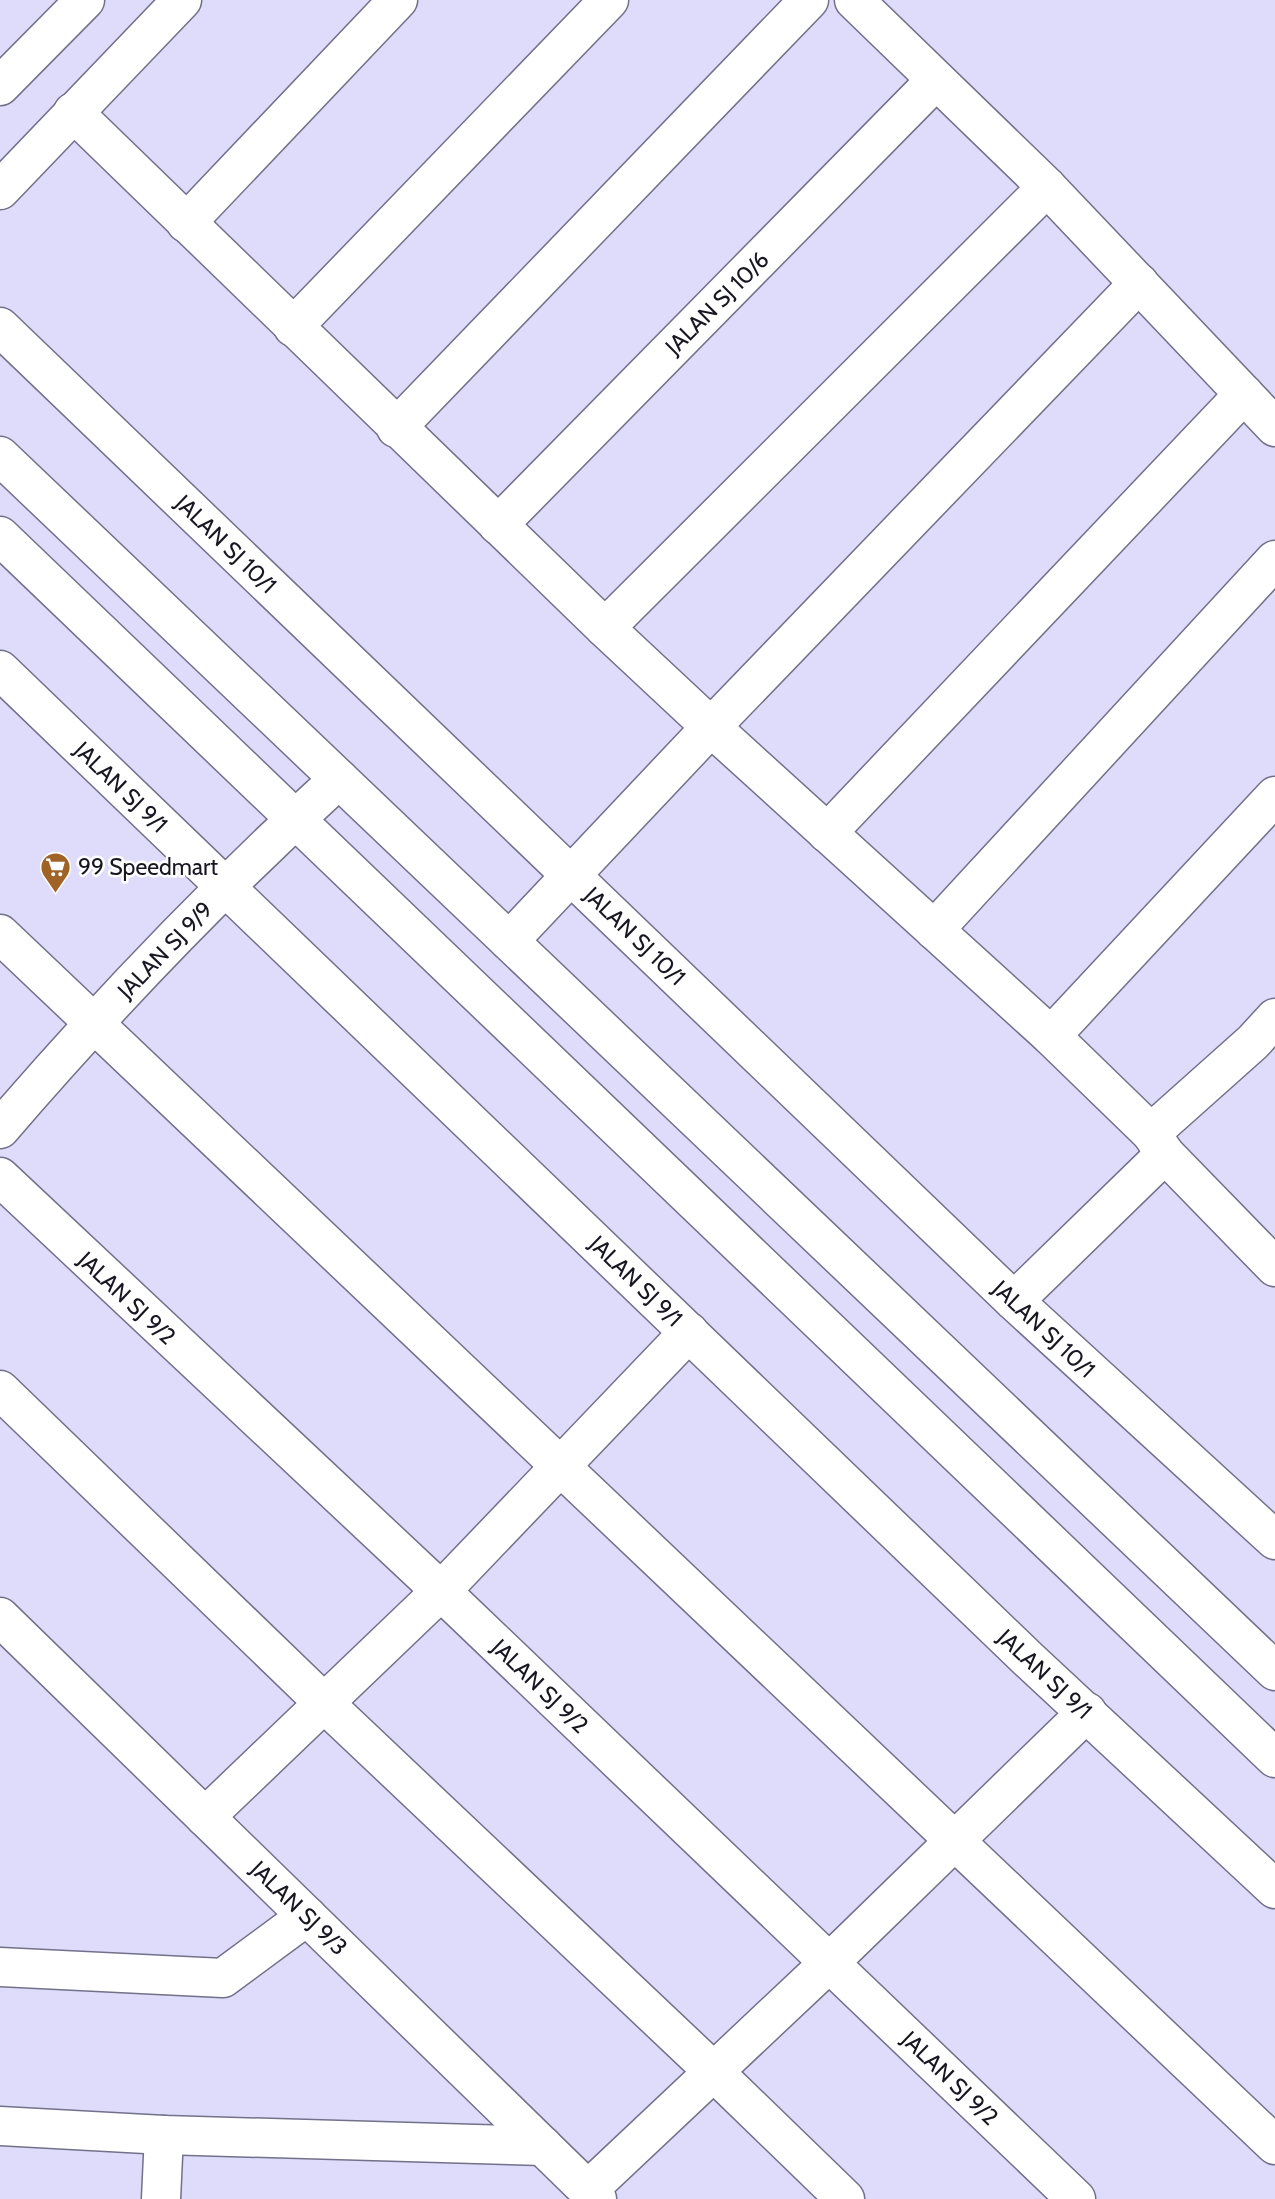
<svg xmlns="http://www.w3.org/2000/svg" width="1275" height="2199" font-family="Cabin,sans-serif">
	<style>
		.lines { fill: none; stroke-linecap: round; stroke-linejoin: round }
		.minor-casing { stroke: #72708a; stroke-width: 41 }
		.minor { stroke: #fff; stroke-width: 38 }
		.labels { text-anchor: middle; stroke-width: 5; stroke-linejoin: round; paint-order: stroke }
		.street-label { font-size: 23px; fill: #171621; stroke: #fff }
		.poi-label { font-size: 23px; fill: #171621; stroke: #fff; text-anchor: start }
	</style>
	<rect width="100%" height="100%" fill="#dedcfa"/>
	<g class="lines">
		<defs>
			<g id="minor">
				<polyline points="854,0 1047,187 1275,427"/>
				<polyline points="0,86 85,0"/>
				<polyline points="73,112 605,628 711,727 1051,1036 1151,1133 1165,1154 1275,1267"/>
				<polyline points="0,190 182,0"/>
				<polyline points="186,223 398,0"/>
				<polyline points="0,327 1014,1301 1275,1540"/>
				<polyline points="293,327 609,0"/>
				<polyline points="396,428 809,0"/>
				<polyline points="0,456 1275,1671"/>
				<polyline points="498,525 936,80"/>
				<polyline points="0,536 1275,1758"/>
				<polyline points="605,628 1047,187"/>
				<polyline points="0,670 1028,1659 1275,1889"/>
				<polyline points="827,833 1244,394"/>
				<polyline points="934,930 1275,560"/>
				<polyline points="0,934 1275,2145"/>
				<polyline points="509,941 711,727 1139,283"/>
				<polyline points="1051,1036 1275,796"/>
				<path d="M 0,1129 C 106,1006 219,888 339,779"/>
				<polyline points="1151,1133 1253,1042 1275,1018"/>
				<polyline points="0,1177 441,1591 1076,2199"/>
				<polyline points="1014,1301 1165,1154"/>
				<polyline points="0,1390 324,1703 714,2072 845,2199"/>
				<polyline points="0,1617 597,2199"/>
				<polyline points="205,1817 441,1591 689,1332"/>
				<polyline points="0,1967 223,1978 307,1916"/>
				<polyline points="0,2126 164,2135 543,2146"/>
				<polyline points="588,2190 829,1963 1087,1712"/>
				<polyline points="161,2199 164,2135"/>
			</g>
		</defs>
		<!-- minor casing -->
		<use href="#minor" class="minor-casing"/>
		<!-- minor -->
		<use href="#minor" class="minor"/>
	</g>
	<!-- icons -->
	<defs>
		<symbol id="supermarket-pin" viewBox="-11 -11 22 30"><path d="M0 17L-7.5 6A9.5 9.5 0 1 1 7.5 6Z" fill="#a06327" stroke="#fff"/><path d="M-6-5.5h2.5l.6 2H6L4.5 2H-2.5L-4.4-4H-6ZM-1.5 3.2a1.3 1.3 0 1 0 .1 0ZM3 3.2a1.3 1.3 0 1 0 .1 0Z" fill="#fff"/></symbol>
	</defs>
	<g fill-rule="evenodd">
		<use href="#supermarket-pin" x="38" y="850" width="35" height="47"/>
	</g>
	<g class="labels">
		<!-- street labels -->
		<g class="street-label">
			<text transform="translate(717 303) rotate(-45)" y="8">JALAN SJ 10/6</text>
			<text transform="translate(226 544) rotate(44)" y="8">JALAN SJ 10/1</text>
			<text transform="translate(121 787) rotate(44)" y="8">JALAN SJ 9/1</text>
			<text transform="translate(635 936) rotate(44)" y="8">JALAN SJ 10/1</text>
			<text transform="translate(165 950) rotate(-46)" y="8">JALAN SJ 9/9</text>
			<text transform="translate(636 1281) rotate(44)" y="8">JALAN SJ 9/1</text>
			<text transform="translate(127 1298) rotate(43)" y="8">JALAN SJ 9/2</text>
			<text transform="translate(1044 1329) rotate(43)" y="8">JALAN SJ 10/1</text>
			<text transform="translate(1045 1674) rotate(43)" y="8">JALAN SJ 9/1</text>
			<text transform="translate(540 1686) rotate(44)" y="8">JALAN SJ 9/2</text>
			<text transform="translate(299 1908) rotate(44)" y="8">JALAN SJ 9/3</text>
			<text transform="translate(950 2078) rotate(44)" y="8">JALAN SJ 9/2</text>
		</g>
		<!-- poi labels -->
		<g class="poi-label">
			<text x="78" y="875">99 Speedmart</text>
		</g>
	</g>
</svg>
